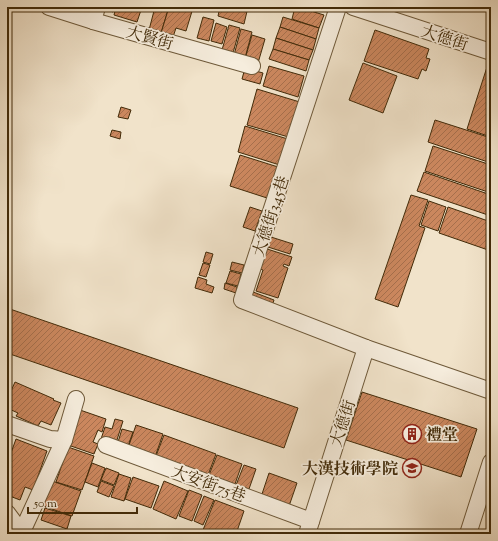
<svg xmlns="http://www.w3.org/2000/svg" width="498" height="541" font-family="'Sorts Mill Goudy','Noto Serif TC',serif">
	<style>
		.building { fill: url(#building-hatch); stroke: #422b09 }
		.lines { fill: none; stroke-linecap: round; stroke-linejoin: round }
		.minor-casing { stroke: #6e5939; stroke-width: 18 }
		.minor { stroke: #f6eddd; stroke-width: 16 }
		.labels { text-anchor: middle; stroke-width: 3.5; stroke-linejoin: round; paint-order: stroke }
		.street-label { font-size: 16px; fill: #422b09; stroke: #f6eddd }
		.poi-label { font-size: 16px; font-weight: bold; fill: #422b09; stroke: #f6eddd; text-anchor: start }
	</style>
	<defs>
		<pattern id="building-hatch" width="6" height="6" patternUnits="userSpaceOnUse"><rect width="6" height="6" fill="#cb875e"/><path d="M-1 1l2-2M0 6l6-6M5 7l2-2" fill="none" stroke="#a66f4c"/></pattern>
	</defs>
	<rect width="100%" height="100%" fill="#f1e3ca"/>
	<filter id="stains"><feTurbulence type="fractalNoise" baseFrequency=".005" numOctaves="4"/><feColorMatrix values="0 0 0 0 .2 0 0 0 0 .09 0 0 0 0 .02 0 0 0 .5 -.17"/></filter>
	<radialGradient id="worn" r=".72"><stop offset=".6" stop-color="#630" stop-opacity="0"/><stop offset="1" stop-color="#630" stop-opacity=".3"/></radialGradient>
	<!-- building -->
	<g class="building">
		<polygon points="103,7 114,7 113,12 103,8"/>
		<polygon points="116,7 142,7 137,22 114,15"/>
		<polygon points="155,7 169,7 161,33 149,30"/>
		<polygon points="169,7 189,7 193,8 186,31 176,28 173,37 161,33"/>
		<polygon points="220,7 248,7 244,24 218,16"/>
		<polygon points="278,7 289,7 288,11 277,8"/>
		<polygon points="295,7 298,7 324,15 319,28 292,19"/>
		<polygon points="203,17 214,20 209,41 197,38"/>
		<polygon points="283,17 319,28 316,39 280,27"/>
		<polygon points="216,23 227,27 222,44 211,41"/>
		<polygon points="229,25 240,28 233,53 222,50"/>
		<polygon points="280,27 316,39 313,50 276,38"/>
		<polygon points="241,29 252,32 245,58 234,55"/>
		<polygon points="375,30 429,49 426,58 430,59 426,71 422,69 418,79 364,61"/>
		<polygon points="252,35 265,39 258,63 245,59"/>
		<polygon points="276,38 313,50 309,60 273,49"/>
		<polygon points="273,49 309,60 306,71 269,59"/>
		<polygon points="363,63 397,76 383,113 349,100"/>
		<polygon points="269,66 304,76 298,97 263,86"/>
		<polygon points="487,67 491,68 491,137 467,129"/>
		<polygon points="245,68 263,73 260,84 242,79"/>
		<polygon points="257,89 303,103 292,138 247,125"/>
		<polygon points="121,107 131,110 128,119 118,117"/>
		<polygon points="435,120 491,138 491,163 428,142"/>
		<polygon points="245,126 291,140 283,166 238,152"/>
		<polygon points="112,130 121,132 120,139 110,136"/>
		<polygon points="433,146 491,165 491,193 425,171"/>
		<polygon points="240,155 278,167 267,198 230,186"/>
		<polygon points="424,172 491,195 491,216 417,191"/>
		<polygon points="411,195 428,200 419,226 425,228 398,307 375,299"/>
		<polygon points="429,201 446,207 438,231 421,225"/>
		<polygon points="250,207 262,211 255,231 243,227"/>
		<polygon points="448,207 491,222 491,251 439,233"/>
		<polygon points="271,237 293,244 290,254 268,247"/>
		<polygon points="261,247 292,257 289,266 284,264 283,266 288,268 278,298 256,291 263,270 254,267"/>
		<polygon points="206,252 213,254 210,264 203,262"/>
		<polygon points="232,262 244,265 242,273 230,270"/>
		<polygon points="203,263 210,265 206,277 199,275"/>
		<polygon points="230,271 241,274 238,286 226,283"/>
		<polygon points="198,277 207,280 206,284 214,287 212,293 195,288"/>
		<polygon points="225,283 237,287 236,293 224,289"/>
		<polygon points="248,290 274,300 271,309 245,300"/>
		<polygon points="7,308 298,408 284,448 7,353"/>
		<polygon points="15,382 54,399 53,400 61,403 51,425 41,421 38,426 16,416 18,413 7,408 7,400"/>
		<polygon points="362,392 477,429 461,477 346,440"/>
		<polygon points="80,410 106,419 102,432 98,430 93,442 98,444 94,454 68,445"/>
		<polygon points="115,419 123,421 116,443 101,439 105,427 112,429"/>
		<polygon points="136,425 163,434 155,457 128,448"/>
		<polygon points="122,429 133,432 128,446 118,442"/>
		<polygon points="164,435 216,454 208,475 156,456"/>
		<polygon points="16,439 47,451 33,490 25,487 20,500 7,495 7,464"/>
		<polygon points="68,447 94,456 82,490 56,482"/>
		<polygon points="217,455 242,464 235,484 209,475"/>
		<polygon points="92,463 105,468 98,487 85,482"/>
		<polygon points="244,465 256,469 249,489 236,485"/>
		<polygon points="106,468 119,473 114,485 101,480"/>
		<polygon points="269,473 297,483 288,509 260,500"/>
		<polygon points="119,474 131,478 124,501 111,497"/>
		<polygon points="133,477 159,486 151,508 125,499"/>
		<polygon points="52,481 81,491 72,516 43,506"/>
		<polygon points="101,481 114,486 109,497 97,492"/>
		<polygon points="164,481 188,491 176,519 153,509"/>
		<polygon points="189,490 202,495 192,521 179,516"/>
		<polygon points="204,496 214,500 203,525 194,521"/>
		<polygon points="215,500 244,511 236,534 214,534 203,530"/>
		<polygon points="45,508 71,516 67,529 41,520"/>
	</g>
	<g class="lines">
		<defs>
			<g id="minor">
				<polyline points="49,7 93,21 252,66"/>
				<polyline points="338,7 242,300 366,348 491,391"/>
				<polyline points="353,7 491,52"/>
				<polyline points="93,21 97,7"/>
				<polyline points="7,424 50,439 64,440"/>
				<polyline points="106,445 311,521"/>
				<polyline points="7,513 22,533"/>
				<polyline points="21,534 64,440 76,399"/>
				<polyline points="307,534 366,348"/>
				<polyline points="468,534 491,462"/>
			</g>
		</defs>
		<!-- minor casing -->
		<use href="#minor" class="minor-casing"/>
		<!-- minor -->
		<use href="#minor" class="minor"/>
	</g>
	<!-- icons -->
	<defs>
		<symbol id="building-ring" viewBox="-11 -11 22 22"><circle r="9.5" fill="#f6eddd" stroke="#8f2418" stroke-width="1.5"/><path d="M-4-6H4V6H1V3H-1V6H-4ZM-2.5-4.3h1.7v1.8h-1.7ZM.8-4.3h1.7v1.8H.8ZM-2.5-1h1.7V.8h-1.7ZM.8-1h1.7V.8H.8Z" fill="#8f2418"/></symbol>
		<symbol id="university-ring" viewBox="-11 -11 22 22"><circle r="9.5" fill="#f6eddd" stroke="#8f2418" stroke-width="1.5"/><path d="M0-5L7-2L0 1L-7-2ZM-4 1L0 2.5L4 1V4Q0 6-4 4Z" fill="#8f2418"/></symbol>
	</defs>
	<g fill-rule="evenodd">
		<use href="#building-ring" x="401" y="423" width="22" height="22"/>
		<use href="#university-ring" x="401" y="457" width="22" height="22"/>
	</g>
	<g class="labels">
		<!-- street labels -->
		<g class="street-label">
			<text transform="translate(150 37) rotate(16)" y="6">大賢街</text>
			<text transform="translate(445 37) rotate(18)" y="6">大德街</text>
			<text transform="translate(270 216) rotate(-72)" y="6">大德街345巷</text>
			<text transform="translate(342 423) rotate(-72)" y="6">大德街</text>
			<text transform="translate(209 483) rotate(20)" y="6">大安街75巷</text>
		</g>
		<!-- poi labels -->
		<g class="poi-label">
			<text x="426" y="440">禮堂</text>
			<text x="398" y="474" text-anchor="end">大漢技術學院</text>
		</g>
	</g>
	<!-- margin -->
	<rect width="498" height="541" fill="none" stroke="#f1e3ca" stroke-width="24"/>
	<rect x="8" y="8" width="482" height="525" fill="none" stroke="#422b09" stroke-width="2"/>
	<rect x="12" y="12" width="474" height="517" fill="none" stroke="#422b09"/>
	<!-- scale -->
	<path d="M28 507v6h109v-6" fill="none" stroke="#422b09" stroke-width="2"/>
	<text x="34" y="507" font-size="12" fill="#422b09" stroke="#f6eddd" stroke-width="3" paint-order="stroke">50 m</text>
	<rect width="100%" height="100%" filter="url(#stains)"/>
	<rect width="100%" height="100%" fill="url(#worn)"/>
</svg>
